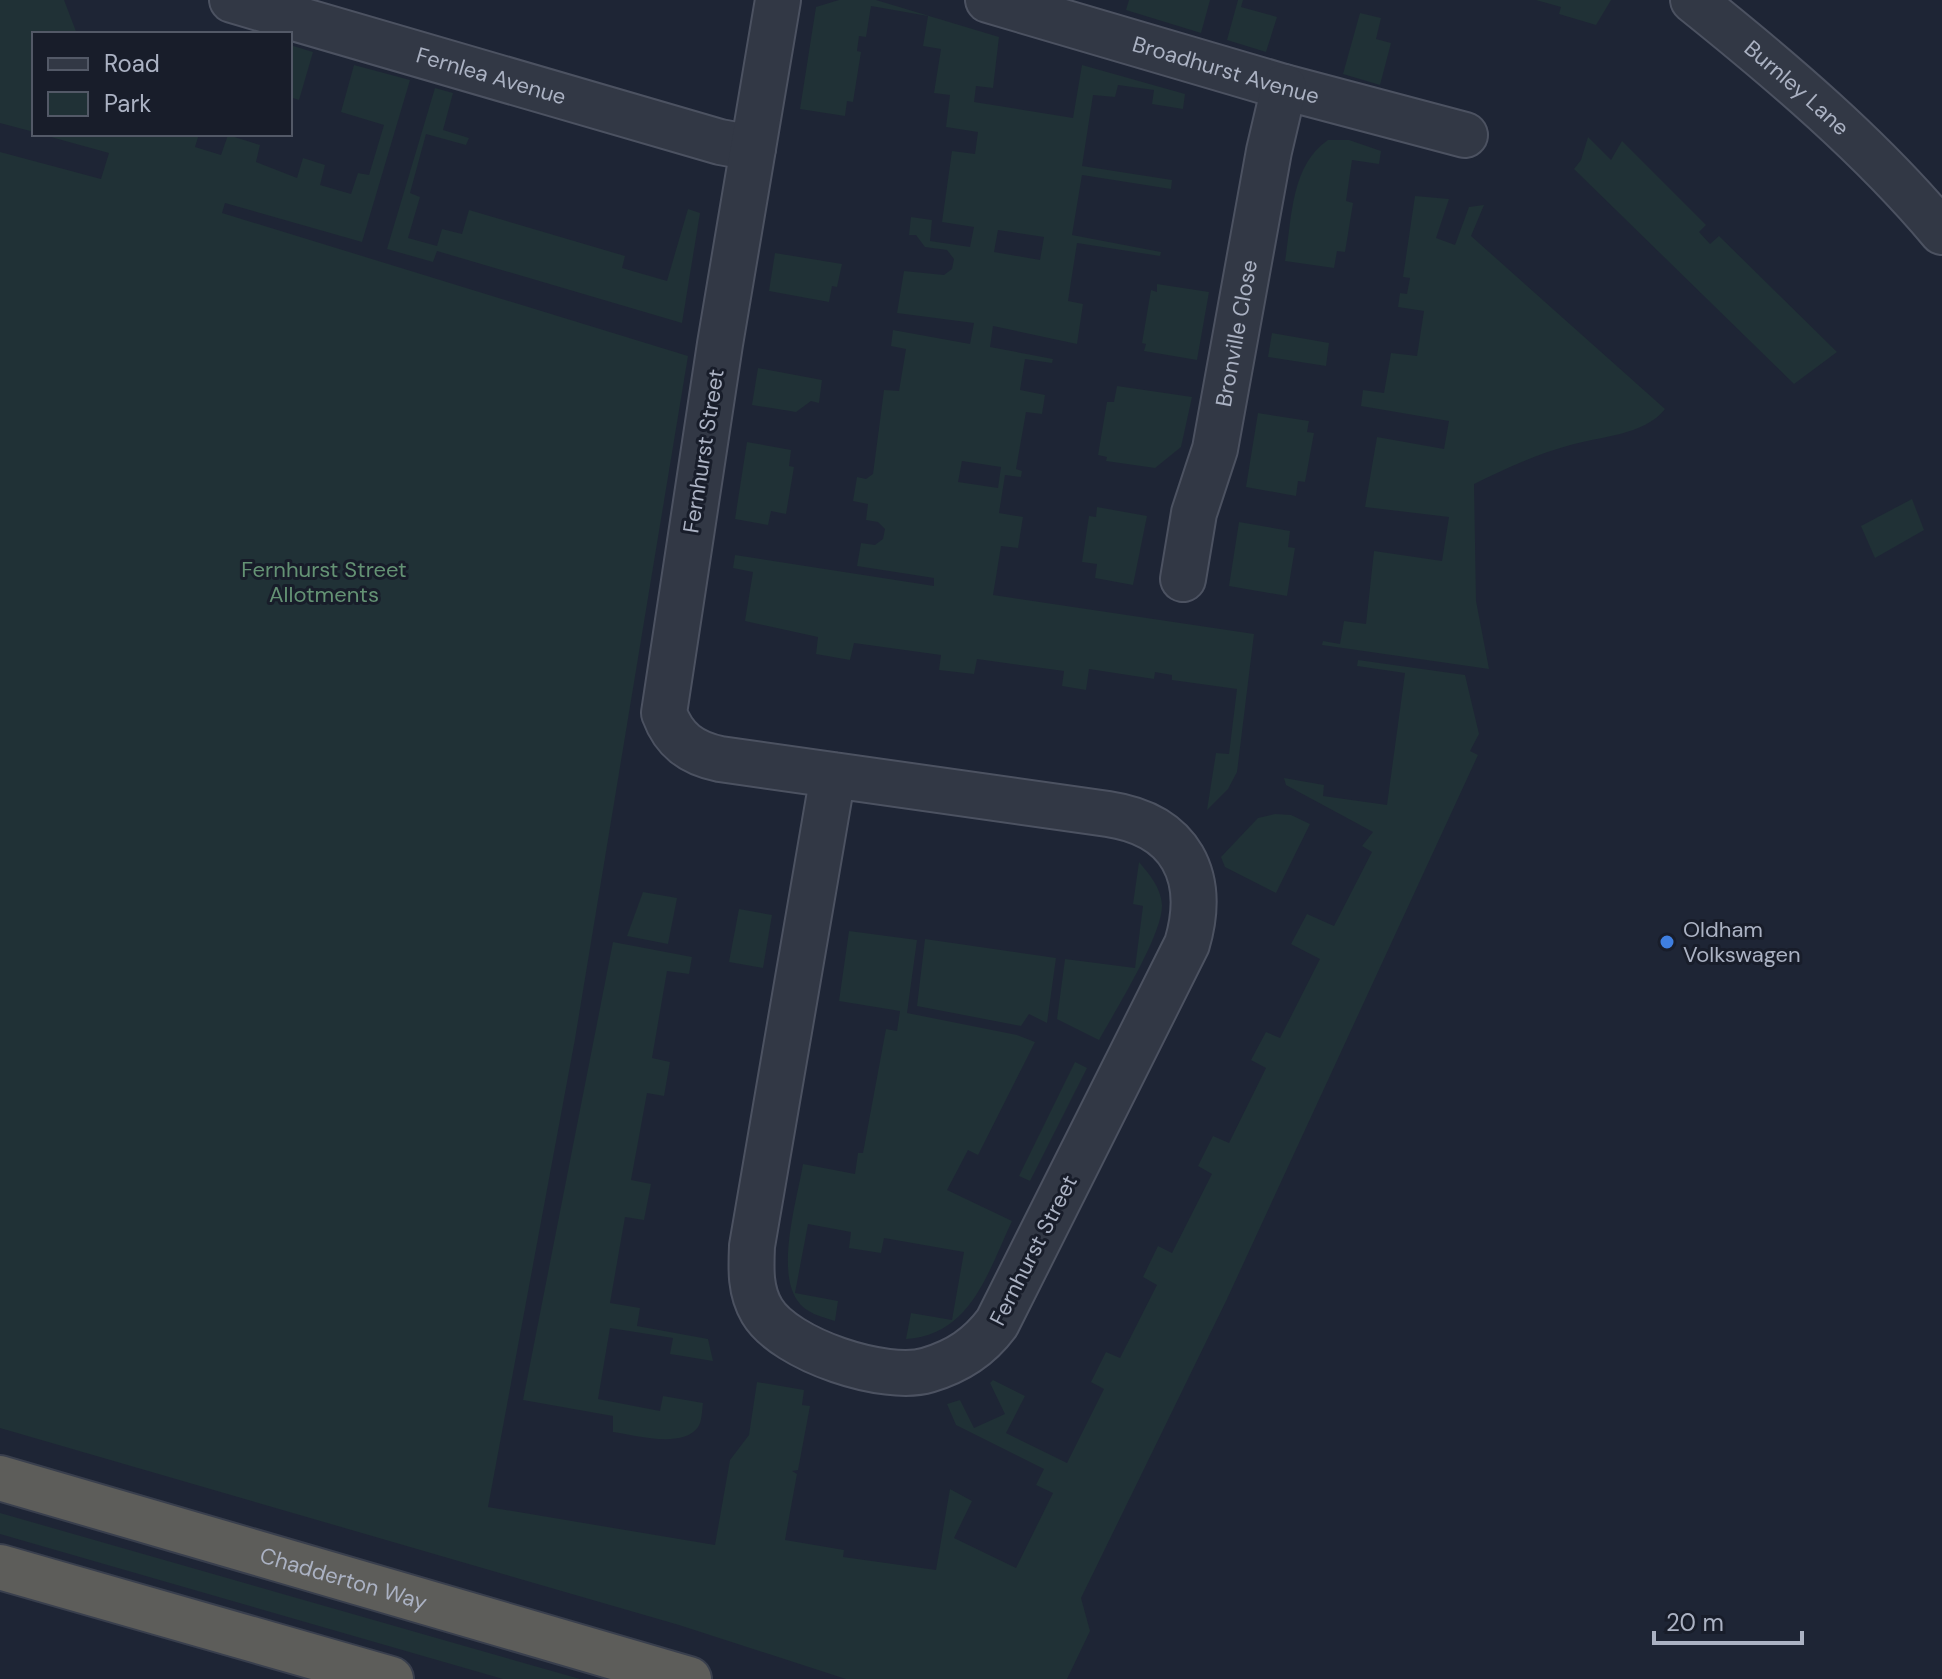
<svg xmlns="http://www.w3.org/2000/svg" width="1942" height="1679" font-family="'DM Sans',sans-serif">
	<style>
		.green { fill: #203136; fill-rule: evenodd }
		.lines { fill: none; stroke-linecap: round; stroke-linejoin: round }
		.minor-casing { stroke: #4c5261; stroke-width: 48 }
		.tertiary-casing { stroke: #4c5261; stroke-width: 48 }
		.trunk-casing { stroke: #393f4d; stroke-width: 48 }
		.minor { stroke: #323845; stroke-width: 44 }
		.tertiary { stroke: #323845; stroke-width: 44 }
		.trunk { stroke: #5d5d5a; stroke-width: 44 }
		.shop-dot { fill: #3f7fe0; stroke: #181d2a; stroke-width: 3 }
		.labels { text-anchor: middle; stroke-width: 6; stroke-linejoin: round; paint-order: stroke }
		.street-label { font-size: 22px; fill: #abb2c3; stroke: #181d2a }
		.park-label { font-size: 22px; fill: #649274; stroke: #181d2a }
		.poi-label { font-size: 22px; fill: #abb2c3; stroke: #181d2a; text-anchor: start }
	</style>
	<rect width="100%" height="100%" fill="#1e2535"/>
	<!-- green -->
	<g class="green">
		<polygon points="0,0 64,0 77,34 34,34 34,132 0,123"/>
		<path d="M 839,0 L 876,0 L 999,37 L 993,88 L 976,86 L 974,102 L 1073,118 L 1082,65 L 1185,94 L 1183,109 L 1152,104 L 1154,90 L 1118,85 L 1115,97 L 1093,95 L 1082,166 L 1172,180 L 1171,189 L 1082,175 L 1072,235 L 1161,252 L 1160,256 L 1077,243 L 1068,301 L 1083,304 L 1077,344 L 993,326 L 990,347 L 1053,359 L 1052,363 L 1025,359 L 1020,390 L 1045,395 L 1042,414 L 1026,412 L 1016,469 L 1022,471 L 1021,477 L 1005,475 L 999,513 L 1023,517 L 1018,548 L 1001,546 L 993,595 L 1254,634 L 1237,772 L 1228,789 L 1207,810 L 1216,753 L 1229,754 L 1237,689 L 1172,680 L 1172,675 L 1155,672 L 1154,679 L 1089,669 L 1086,690 L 1062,686 L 1064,671 L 977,659 L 974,674 L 939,670 L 941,655 L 854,643 L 850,660 L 816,654 L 818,637 L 745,621 L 753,572 L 733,568 L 735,555 L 934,586 L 934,578 L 857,566 L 861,543 L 875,545 L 883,539 L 885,529 L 878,522 L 866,520 L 868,504 L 853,501 L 857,477 L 866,479 L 873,474 L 884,390 L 899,391 L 906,349 L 891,346 L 893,330 L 970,344 L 974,323 L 897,313 L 904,271 L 944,275 L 952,269 L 954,259 L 947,250 L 925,247 L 916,235 L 909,235 L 911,217 L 932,220 L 930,241 L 970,247 L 974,227 L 942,222 L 952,151 L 975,154 L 978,132 L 946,127 L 950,95 L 934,93 L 941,49 L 923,46 L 928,16 L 871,6 L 866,37 L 859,36 L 857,51 L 861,52 L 853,102 L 847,101 L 845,116 L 800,109 L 816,7 ZM 998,230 L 1044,237 L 1040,260 L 994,252 ZM 962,461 L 1001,467 L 998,488 L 958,482 Z"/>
		<polygon points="1129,0 1210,0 1201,33 1126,10"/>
		<polygon points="1238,0 1243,0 1241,7 1277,17 1266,52 1227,40"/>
		<polygon points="1536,0 1611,0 1596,25 1559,14 1561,7"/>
		<polygon points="1360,13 1381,18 1376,39 1391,43 1380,85 1343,74"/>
		<polygon points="290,45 313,52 299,100 290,97"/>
		<polygon points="354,65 410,80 362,242 225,203 222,213 688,356 575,1039 488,1507 715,1545 730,1460 749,1435 757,1382 804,1390 802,1405 810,1406 798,1470 792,1471 797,1474 785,1540 844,1550 843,1557 936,1570 950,1489 972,1501 954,1538 1016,1568 1053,1493 1036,1485 1044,1469 956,1425 947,1404 960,1400 974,1428 1005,1414 990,1383 993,1380 1025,1396 1006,1433 1067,1463 1104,1389 1091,1382 1106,1352 1120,1358 1157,1285 1143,1277 1158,1246 1172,1253 1212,1174 1198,1166 1213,1136 1229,1143 1266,1068 1251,1060 1266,1032 1280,1038 1320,959 1291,944 1307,914 1334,926 1372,852 1362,846 1373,832 1286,785 1284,778 1324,785 1323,796 1387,805 1405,673 1357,666 1358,660 1465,675 1479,734 1470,751 1478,755 1227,1299 1081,1598 1090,1631 1067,1679 846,1679 679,1625 0,1428 0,152 101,179 109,153 40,134 199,134 195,147 221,155 228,135 260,145 256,162 297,178 303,158 325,165 320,185 351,194 358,173 369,175 384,125 341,112"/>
		<polygon points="435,88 453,93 443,130 469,138 466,145 426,134 410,193 420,197 408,238 437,246 442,229 462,234 469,210 625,256 622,268 667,281 688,209 700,213 682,323 437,251 433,262 387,249"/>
		<polygon points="1588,137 1611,160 1622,141 1706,225 1699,232 1710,244 1719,236 1837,352 1794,384 1574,169 1581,160"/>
		<path d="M 1328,140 L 1349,140 L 1381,151 L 1379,164 L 1352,160 L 1346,201 L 1353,203 L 1345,252 L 1337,251 L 1334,268 L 1285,261 C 1292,220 1290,166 1328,140 Z"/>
		<path d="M 1415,196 L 1449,199 L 1436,238 L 1455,245 L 1469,207 L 1484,205 L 1471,236 L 1665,409 C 1644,436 1599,436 1567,446 C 1535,455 1504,469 1474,484 L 1476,601 L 1489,669 L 1322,645 L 1323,641 L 1340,644 L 1344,621 L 1366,624 L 1374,551 L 1442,561 L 1449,517 L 1365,507 L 1377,437 L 1444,449 L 1449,421 L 1361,406 L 1363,390 L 1384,393 L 1391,353 L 1417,356 L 1424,311 L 1398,307 L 1400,293 L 1407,294 L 1410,278 L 1403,277 Z"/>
		<polygon points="775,253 842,264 837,287 832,286 829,302 769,291"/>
		<polygon points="1157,284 1209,292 1197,360 1144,351 1146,344 1142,343 1151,290 1157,292"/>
		<polygon points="1272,333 1329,343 1326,366 1268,357"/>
		<polygon points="758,368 822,380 819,403 811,401 796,412 752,405"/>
		<polygon points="1117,386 1192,397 1181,447 1155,468 1106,461 1107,457 1098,455 1107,402 1114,402"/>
		<polygon points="1258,413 1309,421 1307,432 1314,433 1305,482 1298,481 1296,496 1246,487"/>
		<polygon points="747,442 791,450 789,466 794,467 786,514 771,511 768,525 735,519"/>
		<polygon points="1912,499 1924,530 1875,558 1861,526"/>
		<polygon points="1097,507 1147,516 1133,585 1095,578 1097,564 1082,562 1089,516 1096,517"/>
		<polygon points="1239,522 1290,531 1288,547 1295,548 1287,596 1229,586"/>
		<polygon points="1275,814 1291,815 1310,824 1276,893 1225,867 1221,857 1258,818"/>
		<path d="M 1139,862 C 1150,875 1161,888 1162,905 C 1163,934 1115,1011 1099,1040 L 1057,1019 L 1065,959 L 1135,968 L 1143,906 L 1133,904 Z"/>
		<polygon points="643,892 677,898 668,944 627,936"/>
		<polygon points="739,909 772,915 763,968 729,962"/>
		<path d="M 849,931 L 917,940 L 907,1013 L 1017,1035 L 1035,1042 L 978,1155 L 968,1150 L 947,1190 L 1012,1221 C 988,1272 971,1335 906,1339 L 911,1313 L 952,1320 L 964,1252 L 884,1238 L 881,1253 L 849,1248 L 851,1232 L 808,1224 L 795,1293 L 838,1301 L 835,1321 C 822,1317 805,1313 797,1300 C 776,1269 797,1200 803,1164 L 855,1174 L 858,1153 L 863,1153 L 886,1029 L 897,1031 L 900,1011 L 839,1001 Z"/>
		<polygon points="925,939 1056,958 1047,1023 1029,1014 1021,1026 917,1006"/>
		<path d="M 613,942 L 692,957 L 689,974 L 667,971 L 652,1058 L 670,1062 L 664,1096 L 647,1093 L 631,1180 L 651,1184 L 644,1220 L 625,1217 L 610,1303 L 640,1308 L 637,1326 L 708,1339 L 713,1361 L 670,1354 L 673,1338 L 610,1328 L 598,1399 L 660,1411 L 663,1396 L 703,1403 C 702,1410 702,1422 698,1427 C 683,1449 634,1435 613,1432 L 613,1416 L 523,1400 Z"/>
		<polygon points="1075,1062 1087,1068 1030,1181 1019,1176"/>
		<polygon points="0,1513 580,1679 503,1679 0,1534"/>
	</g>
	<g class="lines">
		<defs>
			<g id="minor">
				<path id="s1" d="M 232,0 L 720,142 L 753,148"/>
				<path d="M 778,0 L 720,344 L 664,713 C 674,740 691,753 720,759 L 1108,814 C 1181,825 1207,876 1187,944 L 997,1323 C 979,1347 958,1361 928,1370 C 886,1383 785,1350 762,1311 C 750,1291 751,1269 752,1246 L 833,775"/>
				<path id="s2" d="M 988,0 L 1284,87 L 1465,135"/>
				<path id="s3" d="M 1183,579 L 1194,513 L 1215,449 L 1269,151 L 1284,87"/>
			</g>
			<g id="tertiary">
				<path id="s4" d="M 1693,0 C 1779,69 1871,147 1942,232"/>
			</g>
			<g id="trunk">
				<path id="s5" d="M 0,1478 L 689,1679"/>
				<polyline points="0,1567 391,1679"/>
			</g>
		</defs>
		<!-- minor casing -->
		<use href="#minor" class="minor-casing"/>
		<!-- tertiary casing -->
		<use href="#tertiary" class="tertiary-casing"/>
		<!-- trunk casing -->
		<use href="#trunk" class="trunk-casing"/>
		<!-- minor -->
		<use href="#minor" class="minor"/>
		<!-- tertiary -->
		<use href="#tertiary" class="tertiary"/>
		<!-- trunk -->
		<use href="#trunk" class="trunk"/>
	</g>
	<!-- markers -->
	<circle class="shop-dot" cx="1667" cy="942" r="8"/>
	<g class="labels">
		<!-- street labels -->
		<g class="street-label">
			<text dy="8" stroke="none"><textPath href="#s2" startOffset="248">Broadhurst Avenue</textPath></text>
			<text dy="8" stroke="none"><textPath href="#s1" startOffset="270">Fernlea Avenue</textPath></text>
			<text dy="8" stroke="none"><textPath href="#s4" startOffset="136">Burnley Lane</textPath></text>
			<text dy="8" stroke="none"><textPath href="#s3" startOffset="252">Bronville Close</textPath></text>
			<text transform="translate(703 451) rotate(-81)" y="8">Fernhurst Street</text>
			<text transform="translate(1033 1250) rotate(-63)" y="8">Fernhurst Street</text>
			<text dy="8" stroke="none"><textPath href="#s5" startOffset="358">Chadderton Way</textPath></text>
		</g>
		<!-- park labels -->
		<g class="park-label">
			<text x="324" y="577">Fernhurst Street<tspan x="324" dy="25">Allotments</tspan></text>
		</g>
		<!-- poi labels -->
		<g class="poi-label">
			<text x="1683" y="937">Oldham<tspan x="1683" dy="25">Volkswagen</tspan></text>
		</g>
	</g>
	<!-- legend -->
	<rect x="32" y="32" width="260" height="104" fill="#181d2a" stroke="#535967" stroke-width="2"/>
	<rect x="48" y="58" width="40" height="12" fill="#323845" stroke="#535967" stroke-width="2"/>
	<text x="104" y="72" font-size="24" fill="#abb2c3">Road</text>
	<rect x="48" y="92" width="40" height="24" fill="#203136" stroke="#535967" stroke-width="2"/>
	<text x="104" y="112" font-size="24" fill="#abb2c3">Park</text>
	<!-- scale -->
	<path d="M1654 1631v12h148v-12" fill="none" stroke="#abb2c3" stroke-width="4"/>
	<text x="1666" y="1631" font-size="24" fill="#abb2c3" stroke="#181d2a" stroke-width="6" paint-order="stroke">20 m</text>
</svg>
